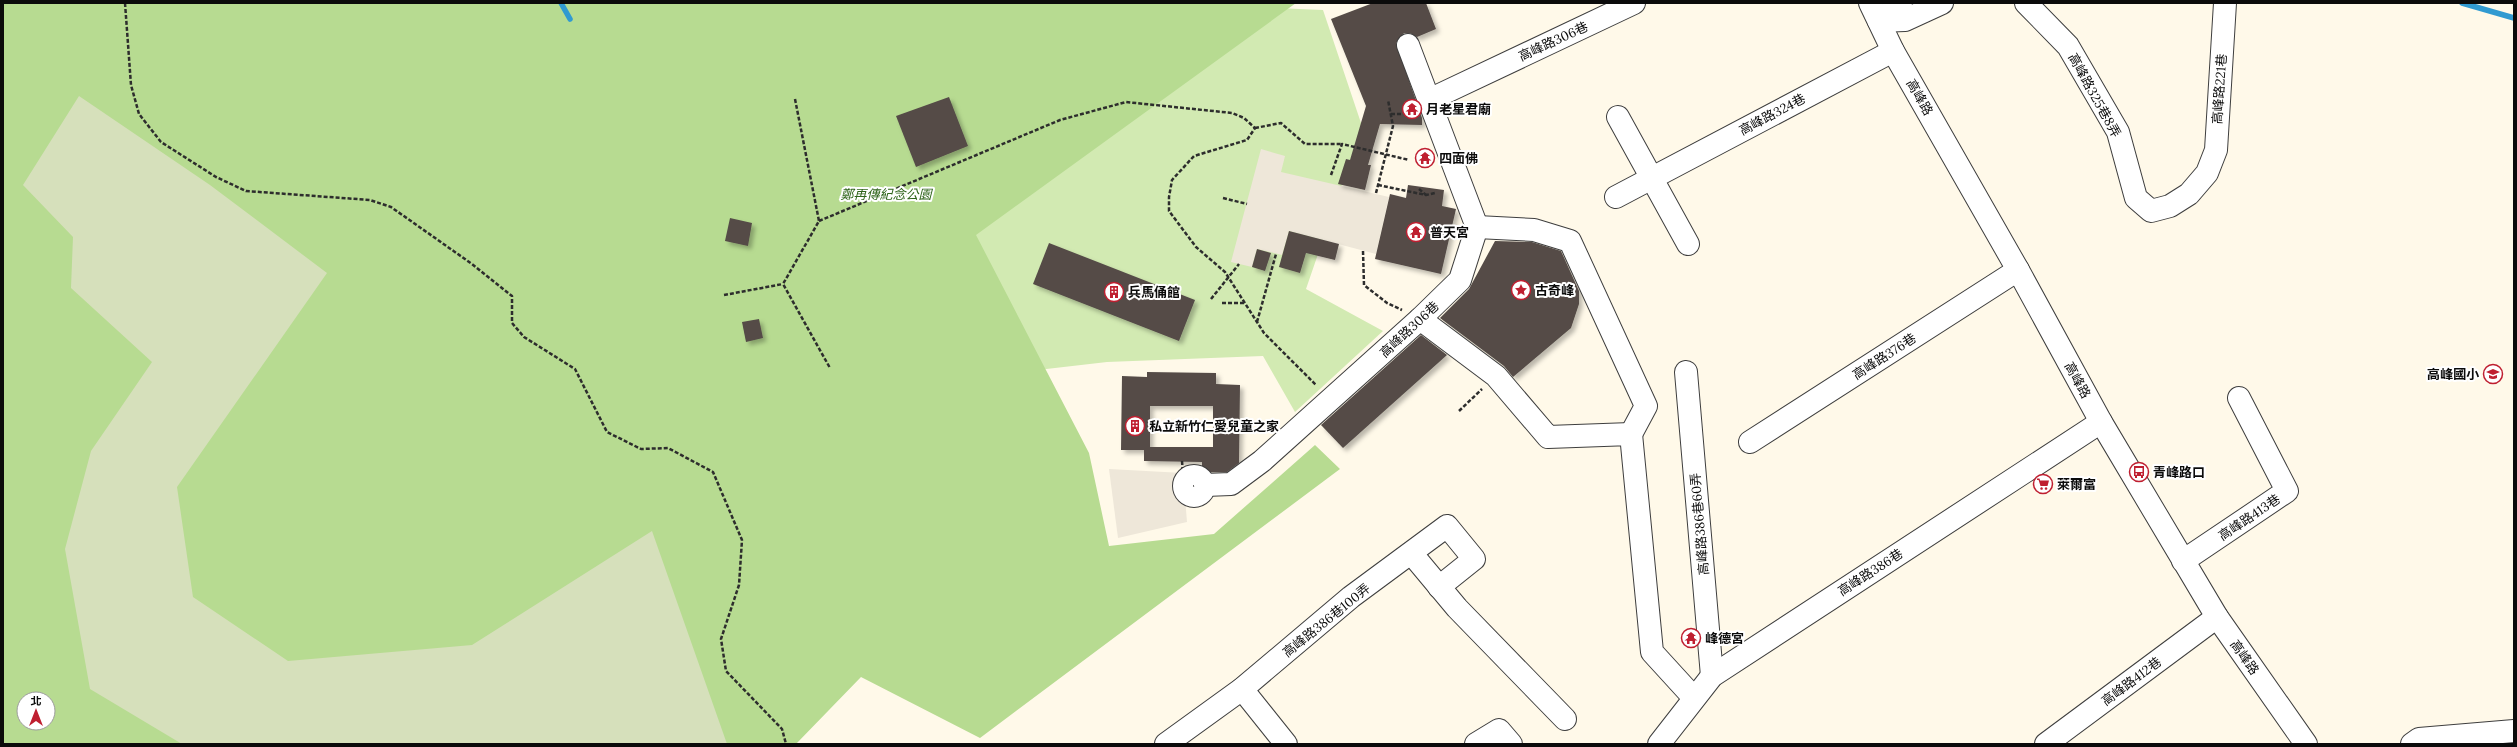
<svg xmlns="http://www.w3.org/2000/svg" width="2517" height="747" font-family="Lora,'Noto Sans TC',serif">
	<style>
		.green { fill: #d2eab2 }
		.forest { fill: #b7db91; fill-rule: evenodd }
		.cemetery { fill: #d6e0bb }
		.plaza { fill: #eee7d9 }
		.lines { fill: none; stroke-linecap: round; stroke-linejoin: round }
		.stream { stroke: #319ad1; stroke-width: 5.5 }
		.building { fill: #544b47; fill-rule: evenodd; filter: url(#shadow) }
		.minor-casing { stroke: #3e3e3e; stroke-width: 24 }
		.path { stroke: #2d2d2d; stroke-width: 2.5; stroke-dasharray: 4 2; stroke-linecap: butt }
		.minor { stroke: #fff; stroke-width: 22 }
		.labels { text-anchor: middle; stroke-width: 4; stroke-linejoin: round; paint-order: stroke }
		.street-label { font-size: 13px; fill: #0b0b0b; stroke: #fff }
		.poi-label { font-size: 13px; font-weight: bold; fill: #0b0b0b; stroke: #fff; text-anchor: start }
		.park-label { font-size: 13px; font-style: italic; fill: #2e641a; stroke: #fff }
	</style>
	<defs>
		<filter id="shadow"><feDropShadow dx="3.5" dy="3.5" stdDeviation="2" flood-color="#0004"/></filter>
	</defs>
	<rect width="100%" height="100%" fill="#fff9e9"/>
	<!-- green -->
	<polygon class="green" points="769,3 1154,3 1323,10 1362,126 1306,289 1383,331 1295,412 1263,356 1107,362 748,403"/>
	<!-- forest -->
	<path class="forest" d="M 3,3 L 1296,3 L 976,235 L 1089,453 L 1109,546 L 1214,534 L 1315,445 L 1340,469 L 980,738 L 861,677 L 796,744 L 3,744 ZM 24,699 L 48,699 L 48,723 L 24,723 Z"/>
	<!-- cemetery -->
	<polygon class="cemetery" points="79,96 210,185 327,273 177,487 193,597 288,661 472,645 652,531 727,744 182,744 90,689 65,549 91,451 152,362 71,288 73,237 23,185"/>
	<!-- plaza -->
	<g class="plaza">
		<polygon points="1261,149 1285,156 1281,172 1389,197 1376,254 1289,231 1282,255 1257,249 1252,267 1231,262"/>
		<polygon points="1109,469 1183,473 1187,522 1118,538"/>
	</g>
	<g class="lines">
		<!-- stream -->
		<g class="stream">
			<polyline points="561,3 570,19"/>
			<polyline points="2462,3 2514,18"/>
		</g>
	</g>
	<!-- building -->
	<g class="building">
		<polygon points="1373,3 1426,3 1436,29 1417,37 1410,33 1404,33 1396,43 1422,118 1422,125 1380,124 1368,165 1371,165 1365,190 1338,184 1346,159 1350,160 1366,106 1331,19"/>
		<polygon points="949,97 968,146 916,167 896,116"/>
		<polygon points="1408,185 1444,190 1442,206 1456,209 1441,274 1375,259 1390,194 1406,198"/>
		<polygon points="730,218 752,223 748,246 725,241"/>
		<polygon points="1289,231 1339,244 1335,260 1306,253 1300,273 1279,267"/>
		<polygon points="1495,241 1532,242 1561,251 1579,291 1579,304 1571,328 1513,377 1504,366 1440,318 1469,289"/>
		<polygon points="1049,243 1195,300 1179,341 1033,284"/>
		<polygon points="1257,249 1271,253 1265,271 1252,267"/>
		<polygon points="759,319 763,338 746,342 742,322"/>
		<polygon points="1421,335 1447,355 1343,448 1321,425"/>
		<path d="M 1147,372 L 1216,373 L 1216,384 L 1240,385 L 1239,463 L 1227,472 L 1202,472 L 1202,462 L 1144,461 L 1144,450 L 1121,450 L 1122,376 L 1147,377 ZM 1150,406 L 1213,406 L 1213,447 L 1150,447 Z"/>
	</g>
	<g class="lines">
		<defs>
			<g id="minor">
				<polyline points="1870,3 1893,51 2018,270 2101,422 2217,617 2306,744"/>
				<polyline points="2026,3 2068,46 2118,132 2136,198 2151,211 2170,206 2189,194 2207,173 2216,150 2225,3"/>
				<polyline points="1879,21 1905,20 1942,3"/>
				<polyline points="1879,21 1901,3"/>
				<polyline points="1429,100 1634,3"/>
				<polyline points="1618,117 1688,244"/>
				<polyline points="1616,197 1893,51"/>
				<polyline points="1477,227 1534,230 1570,241 1646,406 1631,434"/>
				<polyline points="1420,319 1496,376 1548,437 1631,434 1652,652 1694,698"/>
				<polyline points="1686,372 1712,676"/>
				<polyline points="1750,442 2018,270"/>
				<circle cx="1194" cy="486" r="10"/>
				<polyline points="1205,485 1231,484 1262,461 1420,319 1460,280 1477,227 1408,45"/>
				<polyline points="1412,554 1457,608 1565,719"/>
				<polyline points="2183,561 2287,491 2239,398"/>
				<polyline points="1242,689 1286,744"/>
				<polyline points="1166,744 1242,689 1351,597 1447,526 1474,559 1439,587"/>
				<polyline points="1476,744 1499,730 1511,744"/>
				<polyline points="1659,744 1712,676 2101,422"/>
				<polyline points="2046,744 2217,617"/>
				<polyline points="2412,744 2419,739 2514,731"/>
			</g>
		</defs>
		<!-- minor casing -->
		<use href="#minor" class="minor-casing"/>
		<!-- path -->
		<g class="path">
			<polyline points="125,3 131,85 139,114 161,142 216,177 246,191 370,200 391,207 472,264 512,296 512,323 524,337 575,369 607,432 641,449 668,448 713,472 742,540 739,585 721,639 726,671 782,729 786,744"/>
			<polyline points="795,99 819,221 783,284 830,368"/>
			<polyline points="1391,114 1402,114"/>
			<polyline points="1255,128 1281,123 1305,144 1342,144"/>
			<polyline points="1331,175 1342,144 1409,160"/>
			<polyline points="1378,185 1426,195 1435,193"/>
			<polyline points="1419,189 1426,195"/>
			<polyline points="1376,193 1393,126 1388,100"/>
			<polyline points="1223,198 1247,204"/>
			<polyline points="819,221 1060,120 1126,102 1232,113 1244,118 1255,128 1247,140 1194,156 1172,180 1169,197 1169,211 1196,247 1225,272 1264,333 1316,385"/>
			<polyline points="1363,251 1364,285 1387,303 1402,310"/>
			<polyline points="724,295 783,284"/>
			<polyline points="1211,299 1239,264"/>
			<polyline points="1222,303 1245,303"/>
			<polyline points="1257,322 1276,254"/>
			<polyline points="1459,411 1482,389"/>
			<polyline points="1182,461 1184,486"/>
		</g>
		<!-- minor -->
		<use href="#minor" class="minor"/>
	</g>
	<!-- icons -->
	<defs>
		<symbol id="temple-ring" viewBox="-11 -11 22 22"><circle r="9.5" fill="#fff" stroke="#bf1f30" stroke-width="1.5"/><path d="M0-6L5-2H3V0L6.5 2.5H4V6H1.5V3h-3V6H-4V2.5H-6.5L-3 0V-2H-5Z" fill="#bf1f30"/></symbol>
		<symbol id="sight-ring" viewBox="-11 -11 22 22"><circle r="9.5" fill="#fff" stroke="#bf1f30" stroke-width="1.5"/><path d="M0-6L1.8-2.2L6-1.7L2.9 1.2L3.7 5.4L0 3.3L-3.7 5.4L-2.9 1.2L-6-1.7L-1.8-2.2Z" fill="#bf1f30"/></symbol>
		<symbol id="building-ring" viewBox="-11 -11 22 22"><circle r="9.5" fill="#fff" stroke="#bf1f30" stroke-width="1.5"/><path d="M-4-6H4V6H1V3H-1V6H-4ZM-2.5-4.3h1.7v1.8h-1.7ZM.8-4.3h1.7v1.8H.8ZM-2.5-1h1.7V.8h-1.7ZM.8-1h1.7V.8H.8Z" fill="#bf1f30"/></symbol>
		<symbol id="school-ring" viewBox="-11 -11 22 22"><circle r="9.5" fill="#fff" stroke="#bf1f30" stroke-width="1.5"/><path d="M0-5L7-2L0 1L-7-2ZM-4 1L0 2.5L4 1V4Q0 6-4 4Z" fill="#bf1f30"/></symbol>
		<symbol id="bus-ring" viewBox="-11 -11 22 22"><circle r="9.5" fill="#fff" stroke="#bf1f30" stroke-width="1.5"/><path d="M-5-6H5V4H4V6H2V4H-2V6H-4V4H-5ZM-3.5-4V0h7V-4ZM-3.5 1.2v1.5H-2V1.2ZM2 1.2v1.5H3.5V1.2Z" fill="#bf1f30"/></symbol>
		<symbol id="supermarket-ring" viewBox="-11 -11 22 22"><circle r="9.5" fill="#fff" stroke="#bf1f30" stroke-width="1.5"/><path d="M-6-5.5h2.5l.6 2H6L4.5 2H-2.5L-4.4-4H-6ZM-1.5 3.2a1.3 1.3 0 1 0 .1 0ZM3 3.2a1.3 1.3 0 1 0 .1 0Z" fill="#bf1f30"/></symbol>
	</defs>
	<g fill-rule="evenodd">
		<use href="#temple-ring" x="1401" y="98" width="22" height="22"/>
		<use href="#temple-ring" x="1414" y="147" width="22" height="22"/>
		<use href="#temple-ring" x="1405" y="221" width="22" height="22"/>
		<use href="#sight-ring" x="1510" y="279" width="22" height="22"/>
		<use href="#building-ring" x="1103" y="281" width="22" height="22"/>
		<use href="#school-ring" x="2482" y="363" width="22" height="22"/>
		<use href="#building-ring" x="1124" y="415" width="22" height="22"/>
		<use href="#bus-ring" x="2128" y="461" width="22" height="22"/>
		<use href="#supermarket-ring" x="2032" y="473" width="22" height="22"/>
		<use href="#temple-ring" x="1680" y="627" width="22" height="22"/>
	</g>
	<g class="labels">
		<!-- street labels -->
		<g class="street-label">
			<text transform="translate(1553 41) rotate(-25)" y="5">高峰路306巷</text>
			<text transform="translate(2219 89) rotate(-86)" y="5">高峰路221巷</text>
			<text transform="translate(2095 95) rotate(61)" y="5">高峰路325巷8弄</text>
			<text transform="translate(1920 97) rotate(60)" y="5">高峰路</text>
			<text transform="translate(1772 114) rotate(-28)" y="5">高峰路324巷</text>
			<text transform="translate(1409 329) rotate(-43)" y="5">高峰路306巷</text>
			<text transform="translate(1884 356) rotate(-33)" y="5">高峰路376巷</text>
			<text transform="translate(2078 380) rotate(61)" y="5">高峰路</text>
			<text transform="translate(2249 517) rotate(-34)" y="5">高峰路413巷</text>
			<text transform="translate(1699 524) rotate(-95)" y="5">高峰路386巷60弄</text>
			<text transform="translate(1870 572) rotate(-33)" y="5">高峰路386巷</text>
			<text transform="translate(1326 620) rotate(-39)" y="5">高峰路386巷100弄</text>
			<text transform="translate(2245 657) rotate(55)" y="5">高峰路</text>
			<text transform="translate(2131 681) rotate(-37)" y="5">高峰路412巷</text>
		</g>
		<!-- poi labels -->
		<g class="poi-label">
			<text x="1426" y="114">月老星君廟</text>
			<text x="1439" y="163">四面佛</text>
			<text x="1430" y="237">普天宮</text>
			<text x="1535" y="295">古奇峰</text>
			<text x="1128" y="297">兵馬俑館</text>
			<text x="2479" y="379" text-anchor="end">高峰國小</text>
			<text x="1149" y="431">私立新竹仁愛兒童之家</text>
			<text x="2153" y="477">青峰路口</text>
			<text x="2057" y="489">萊爾富</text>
			<text x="1705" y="643">峰德宮</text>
		</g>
		<!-- park labels -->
		<g class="park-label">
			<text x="886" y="199">鄭再傳紀念公園</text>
		</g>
	</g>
	<!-- border -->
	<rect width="2517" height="747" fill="none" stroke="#0b0b0b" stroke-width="8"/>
	<!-- north arrow -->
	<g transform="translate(36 711)"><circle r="19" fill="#ffffff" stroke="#9d9d9d"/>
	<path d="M0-3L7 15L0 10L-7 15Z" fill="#bf1f30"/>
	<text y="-6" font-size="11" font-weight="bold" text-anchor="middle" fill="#0b0b0b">北</text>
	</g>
</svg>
